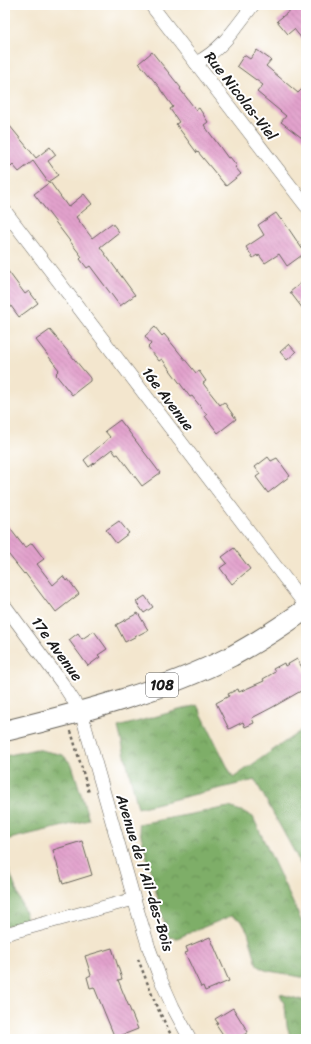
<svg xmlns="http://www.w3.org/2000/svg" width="311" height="1044" font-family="Sriracha,sans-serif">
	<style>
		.forest { fill: url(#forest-crowns); stroke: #4d6542 }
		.building { fill: url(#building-back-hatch) }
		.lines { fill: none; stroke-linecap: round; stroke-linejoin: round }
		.minor-casing { stroke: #67635a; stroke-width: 14 }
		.primary-casing { stroke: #67635a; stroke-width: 22 }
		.path { stroke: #67635a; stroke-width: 2.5; stroke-dasharray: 3 3; stroke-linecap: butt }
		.minor { stroke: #fff; stroke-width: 13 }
		.primary { stroke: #fff; stroke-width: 20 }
		.labels { text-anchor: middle; stroke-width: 4; stroke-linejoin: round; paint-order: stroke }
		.shield { fill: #fff; stroke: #606060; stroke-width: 1 }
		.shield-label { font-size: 14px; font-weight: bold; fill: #1c1c1c }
		.street-label { font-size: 15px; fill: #1c1c1c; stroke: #fff }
	</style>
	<defs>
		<pattern id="forest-crowns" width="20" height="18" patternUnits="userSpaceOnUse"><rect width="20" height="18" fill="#7eae68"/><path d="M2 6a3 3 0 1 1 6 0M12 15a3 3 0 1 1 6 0" fill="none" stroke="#668d55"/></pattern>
		<pattern id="building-back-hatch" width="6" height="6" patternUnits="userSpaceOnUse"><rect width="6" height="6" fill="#e2a1cc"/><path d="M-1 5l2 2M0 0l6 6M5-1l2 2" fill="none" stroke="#c18aaf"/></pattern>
	</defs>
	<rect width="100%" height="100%" fill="#fff"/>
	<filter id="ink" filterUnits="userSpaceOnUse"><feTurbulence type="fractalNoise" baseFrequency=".025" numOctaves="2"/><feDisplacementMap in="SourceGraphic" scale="8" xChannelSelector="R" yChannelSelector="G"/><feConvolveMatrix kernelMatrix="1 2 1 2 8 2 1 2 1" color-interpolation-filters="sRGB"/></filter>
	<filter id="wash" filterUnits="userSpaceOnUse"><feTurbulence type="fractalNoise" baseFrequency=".012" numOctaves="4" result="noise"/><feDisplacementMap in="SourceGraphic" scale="16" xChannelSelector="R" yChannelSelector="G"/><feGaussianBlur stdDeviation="0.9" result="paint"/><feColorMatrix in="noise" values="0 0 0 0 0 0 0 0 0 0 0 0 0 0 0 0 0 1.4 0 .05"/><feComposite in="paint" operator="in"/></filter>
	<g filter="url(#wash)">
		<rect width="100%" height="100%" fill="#f3e6ce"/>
		<!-- forest -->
		<g class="forest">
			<polygon points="197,705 233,778 306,727 306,876 296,855 255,780 138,808 118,727"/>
			<polygon points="36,749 63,755 72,765 89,820 5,840 5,756"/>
			<polygon points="229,807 244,812 253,817 306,931 306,978 265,970 257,965 248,932 241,920 231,916 177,938 168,937 138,824"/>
			<polygon points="5,860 28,921 5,926"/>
			<polygon points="280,994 306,1001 306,1039 291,1039 287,1026 285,1006"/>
		</g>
		<g id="blocks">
			<!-- building -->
			<g class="building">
				<polygon points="297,5 300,5 306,13 306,44 294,29 288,34 277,21"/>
				<polygon points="257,50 271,60 266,66 298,93 306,85 306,141 281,122 286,116 257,92 263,85 237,66 244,55 250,59"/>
				<polygon points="152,52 181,88 180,89 196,110 199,108 208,122 204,125 228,158 230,157 237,166 235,167 241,174 226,186 198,152 197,153 178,127 176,124 179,122 170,109 173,107 160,89 160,88 139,63"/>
				<polygon points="5,120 36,158 50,147 56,155 48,161 58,175 48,182 33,161 19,172 13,165 11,167 5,159"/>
				<polygon points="50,182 68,207 84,194 92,204 76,217 92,238 112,223 119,232 100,247 135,295 120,306 90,266 87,268 80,259 82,257 34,194"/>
				<polygon points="276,213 281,220 282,219 305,253 287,266 279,254 265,263 259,255 258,257 257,255 253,258 246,247 264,235 258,225"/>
				<polygon points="5,267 25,294 29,291 38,303 19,317 5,298"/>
				<polygon points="306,279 306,313 290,292"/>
				<polygon points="155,327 162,336 164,334 196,373 199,371 206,381 203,383 205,386 220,405 224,402 236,419 218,433 205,416 207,415 192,396 190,397 162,359 159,361 148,347 151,344 145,336"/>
				<polygon points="50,330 90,378 90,381 72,395 56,375 57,374 56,373 59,370 36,340"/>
				<polygon points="289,344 296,352 287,360 280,352"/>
				<polygon points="120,420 160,473 142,486 118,454 116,455 112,449 89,467 84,460 110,437 105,431"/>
				<polygon points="268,457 271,461 277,458 290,476 268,493 256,477 260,474 255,467"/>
				<polygon points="119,521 129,533 116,543 106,530"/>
				<polygon points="5,522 25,548 32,543 44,559 37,564 53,585 63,576 66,581 68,579 79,594 56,612 50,604 49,605 25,573 24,574 5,550"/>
				<polygon points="234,548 250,569 232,584 220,568 227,563 222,557"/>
				<polygon points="145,596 153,607 144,613 136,602"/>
				<polygon points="138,613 148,630 125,642 116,625"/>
				<polygon points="94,631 107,649 98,655 100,657 88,666 69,640 78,633 82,639"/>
				<polygon points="297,659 306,674 306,688 273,707 252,718 254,723 245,727 243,722 229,729 216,703 229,696 228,694 238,689 239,692 264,681 263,679 275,672 273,669 284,663 285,666"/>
				<polygon points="82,841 92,875 63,884 53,850"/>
				<polygon points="210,937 229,981 205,991 203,986 201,987 185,953 188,952 186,947"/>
				<polygon points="112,948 122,979 118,980 138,1029 115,1038 94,987 90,988 87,977 91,975 85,956"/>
				<polygon points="233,1008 248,1032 238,1039 226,1039 216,1024 218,1023 215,1019"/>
			</g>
		</g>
	</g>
	<g filter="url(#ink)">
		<use href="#blocks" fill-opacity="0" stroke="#67635a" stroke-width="1"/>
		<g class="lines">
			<defs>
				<g id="minor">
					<polyline points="151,5 306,206"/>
					<path d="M 196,63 C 222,50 236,27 253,5"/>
					<polyline points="5,211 306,606"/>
					<polyline points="5,606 62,683 81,712 134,899 149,948 160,978 173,1007 190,1039"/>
					<polyline points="5,934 134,899"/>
				</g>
				<path id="primary" d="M 5,731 C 82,712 161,692 232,656 C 258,642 282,626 306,609"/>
			</defs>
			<!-- minor casing -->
			<use href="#minor" class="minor-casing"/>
			<!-- primary casing -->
			<use href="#primary" class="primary-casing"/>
			<!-- path -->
			<g class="path">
				<polyline points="71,731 89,793"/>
				<polyline points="138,959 156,1005 173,1039"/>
			</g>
			<!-- minor -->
			<use href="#minor" class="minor"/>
			<!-- primary -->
			<use href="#primary" class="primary"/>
		</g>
	</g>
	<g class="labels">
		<!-- shield labels -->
		<rect class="shield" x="146" y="673" width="32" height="24" rx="3"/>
		<g class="shield-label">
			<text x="162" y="690">108</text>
		</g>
		<!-- street labels -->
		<g class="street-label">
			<text transform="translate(241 96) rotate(52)" y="5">Rue Nicolas-Viel</text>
			<text transform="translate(168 399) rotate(53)" y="5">16e Avenue</text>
			<text transform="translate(57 649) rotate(54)" y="5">17e Avenue</text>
			<text transform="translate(145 873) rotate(73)" y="5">Avenue de l'Ail-des-Bois</text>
		</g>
	</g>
	<!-- margin -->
	<rect width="311" height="1044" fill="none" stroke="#fff" stroke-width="20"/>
</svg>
